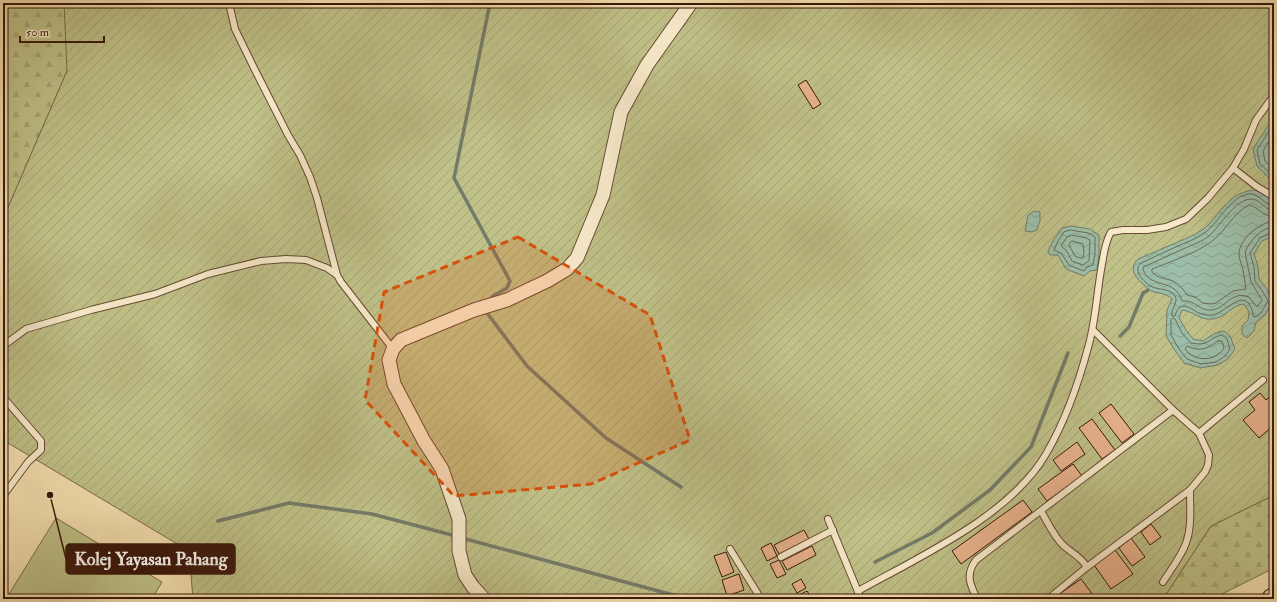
<svg xmlns="http://www.w3.org/2000/svg" width="1277" height="602" font-family="'IM FELL Double Pica',serif">
	<style>
		.forest { fill: url(#forest-firs); stroke: #7c6c4a }
		.garden { fill: url(#garden-furrows); stroke: #7c6c4a }
		.pitch { fill: #bfc188; stroke: #7c6c4a }
		.water { fill: url(#water-waves); stroke: #747b69 }
		.lines { fill: none; stroke-linecap: round; stroke-linejoin: round }
		.shore { stroke: #6a6a59; stroke-width: 1 }
		.stream { stroke: #747b69; stroke-width: 3.5 }
		.building { fill: #e8b28c; stroke: #38170b }
		.service-casing { stroke: #674934; stroke-width: 8 }
		.minor-casing { stroke: #674934; stroke-width: 15 }
		.trunk-casing { stroke: #38170b; stroke-width: 23 }
		.service { stroke: #f8ebcc; stroke-width: 6 }
		.minor { stroke: #f8ebcc; stroke-width: 13 }
		.trunk { stroke: #f4e0b0; stroke-width: 21 }
		.marked { fill: #d6520c; fill-opacity: 0.2; stroke: #d6520c; stroke-width: 3; stroke-dasharray: 8 5; stroke-linejoin: round }
		.leader { fill: none; stroke: #38170b; stroke-width: 1.5 }
		.callout-dot { fill: #38170b; stroke: #f8ebcc; stroke-width: 1.5 }
		.callout { fill: #38170b; stroke: #38170b; stroke-width: 1.5 }
		.callout-label { font-size: 18px; text-anchor: middle; font-weight: bold; fill: #fff }
	</style>
	<defs>
		<pattern id="forest-firs" width="22" height="20" patternUnits="userSpaceOnUse"><rect width="22" height="20" fill="#bfc188"/><path d="M5 1l3.5 6h-7zM16 11l3.5 6h-7z" fill="#a5a574"/></pattern>
		<pattern id="garden-furrows" width="10" height="10" patternUnits="userSpaceOnUse"><rect width="10" height="10" fill="#bfc188"/><path d="M-1 1l2-2M0 10L10 0M9 11l2-2" fill="none" stroke="#a5a574"/></pattern>
		<pattern id="water-waves" width="16" height="10" patternUnits="userSpaceOnUse"><rect width="16" height="10" fill="#9cbda7"/><path d="M0 5q4-4 8 0t8 0" fill="none" stroke="#87a28e"/></pattern>
	</defs>
	<rect width="100%" height="100%" fill="#f4e0b0"/>
	<filter id="stains"><feTurbulence type="fractalNoise" baseFrequency=".005" numOctaves="4"/><feColorMatrix values="0 0 0 0 .2 0 0 0 0 .09 0 0 0 0 .02 0 0 0 .5 -.17"/></filter>
	<radialGradient id="worn" r=".72"><stop offset=".6" stop-color="#630" stop-opacity="0"/><stop offset="1" stop-color="#630" stop-opacity=".3"/></radialGradient>
	<!-- forest -->
	<g class="forest">
		<polygon points="3,3 74,3 67,71 3,219"/>
		<polygon points="1274,495 1274,568 1212,599 1163,599 1211,526"/>
	</g>
	<!-- garden -->
	<polygon class="garden" points="64,3 1274,3 1274,495 1211,526 1163,599 193,599 189,551 3,440 3,219 67,71"/>
	<!-- pitch -->
	<polygon class="pitch" points="56,518 162,582 152,599 6,599"/>
	<!-- water -->
	<g class="water">
		<polygon points="1274,118 1274,183 1257,166 1253,149 1271,121"/>
		<path d="M 1255,190 L 1265,195 L 1274,203 L 1274,236 L 1262,241 L 1254,254 L 1258,266 L 1259,279 L 1267,289 L 1273,301 L 1264,316 L 1256,322 L 1254,331 L 1247,338 L 1242,334 L 1242,326 L 1248,320 L 1249,312 L 1244,304 C 1232,305 1225,318 1213,319 C 1201,321 1193,311 1182,310 L 1179,318 L 1186,330 L 1193,339 L 1203,341 L 1215,333 L 1224,331 L 1230,336 L 1235,349 L 1228,359 L 1218,365 L 1200,368 L 1184,363 L 1176,352 L 1166,336 L 1167,310 L 1172,299 C 1165,292 1157,294 1149,290 C 1146,288 1144,285 1142,283 C 1134,276 1129,268 1138,259 C 1151,253 1165,248 1178,242 C 1187,238 1197,234 1205,228 C 1222,212 1229,192 1255,190 Z"/>
		<polygon points="1034,211 1040,212 1040,221 1037,230 1032,232 1025,231 1028,215"/>
		<polygon points="1071,226 1090,229 1099,235 1099,254 1097,270 1090,271 1084,276 1066,269 1058,255 1050,255 1048,251 1054,239 1062,228"/>
	</g>
	<g class="lines">
		<!-- shore -->
		<g class="shore">
			<polyline points="1274,123 1257,150 1260,164 1274,176"/>
			<polyline points="1274,133 1263,151 1265,161 1274,169"/>
			<path d="M 1274,206 C 1264,205 1259,192 1247,194 C 1229,199 1220,220 1207,231 C 1199,238 1189,241 1180,245 C 1167,251 1154,257 1141,263 C 1133,270 1142,280 1149,285 C 1157,291 1169,287 1175,296 C 1179,302 1170,310 1172,316 L 1175,316 C 1176,313 1177,309 1179,308 C 1186,302 1193,311 1199,313 C 1202,314 1208,316 1211,315 C 1223,315 1240,291 1249,304 C 1252,309 1253,311 1253,316 L 1255,317 L 1261,313 L 1268,301 L 1263,292 L 1255,281 L 1254,267 L 1250,253 L 1260,238 L 1274,232"/>
			<path d="M 1274,211 C 1265,211 1260,198 1250,199 C 1234,201 1221,225 1210,235 C 1202,242 1192,245 1183,249 C 1170,255 1157,261 1143,267 L 1143,269 C 1150,290 1175,277 1182,301 C 1184,301 1188,301 1191,302 C 1198,305 1203,311 1211,310 C 1226,309 1231,290 1249,297 L 1256,306 L 1258,306 L 1262,300 L 1251,282 L 1245,252 C 1251,240 1260,228 1274,227"/>
			<path d="M 1274,217 C 1263,217 1259,207 1249,205 C 1233,213 1226,231 1211,242 C 1194,254 1172,261 1152,269 L 1152,272 C 1157,278 1165,278 1173,281 C 1179,284 1184,290 1187,295 L 1195,297 L 1203,303 L 1211,304 L 1216,303 L 1233,291 L 1246,289 C 1245,283 1244,276 1243,270 C 1242,264 1239,260 1239,254 C 1239,239 1260,222 1274,221"/>
			<polygon points="1071,230 1088,233 1095,237 1095,254 1093,265 1087,267 1084,271 1069,265 1061,253 1054,250 1058,241 1064,232"/>
			<polygon points="1072,235 1086,238 1090,240 1089,261 1083,265 1072,261 1066,250 1061,246 1067,237"/>
			<polygon points="1072,241 1083,244 1084,253 1083,258 1080,258 1075,256 1069,245"/>
			<path d="M 1173,318 L 1175,319 L 1182,333 L 1191,343 C 1209,347 1208,338 1222,335 L 1227,339 L 1230,349 L 1225,356 L 1216,362 L 1201,364 L 1187,359 L 1179,349 L 1171,335 L 1171,320 Z"/>
			<path d="M 1218,341 L 1222,341 L 1224,348 C 1216,362 1194,362 1185,349 L 1187,346 C 1200,352 1207,349 1218,341 Z"/>
		</g>
		<!-- stream -->
		<g class="stream">
			<polyline points="488,301 493,296 507,288 510,281 454,178 490,3"/>
			<polyline points="487,308 487,313 527,366 606,438 681,487"/>
			<polyline points="1120,336 1129,327 1143,293 1148,290"/>
			<polyline points="218,521 289,503 372,514 456,536"/>
			<polyline points="462,538 688,599"/>
			<polyline points="875,562 932,533 990,490 1031,447 1068,353"/>
		</g>
	</g>
	<!-- building -->
	<g class="building">
		<polygon points="806,80 821,104 813,109 798,85"/>
		<polygon points="1260,393 1266,400 1274,393 1274,425 1259,438 1243,420 1255,410 1249,402"/>
		<polygon points="1111,404 1134,434 1122,443 1099,413"/>
		<polygon points="1092,419 1115,450 1102,459 1079,428"/>
		<polygon points="1077,442 1085,454 1061,471 1053,460"/>
		<polygon points="1073,464 1082,476 1047,501 1038,489"/>
		<polygon points="1023,500 1032,512 961,564 952,551"/>
		<polygon points="1151,524 1161,537 1150,545 1141,532"/>
		<polygon points="804,530 809,539 779,554 774,545"/>
		<polygon points="1131,538 1145,557 1132,566 1119,548"/>
		<polygon points="771,543 777,556 767,561 761,548"/>
		<polygon points="812,546 816,555 787,570 782,561"/>
		<polygon points="1115,550 1133,574 1111,589 1094,565"/>
		<polygon points="726,552 734,572 722,577 714,556"/>
		<polygon points="779,560 786,574 777,578 770,564"/>
		<polygon points="739,574 744,590 727,596 722,580"/>
		<polygon points="801,579 806,588 797,593 792,584"/>
		<polygon points="1081,579 1096,599 1061,599 1058,595"/>
		<polygon points="807,591 812,599 802,599 799,595"/>
	</g>
	<g class="lines">
		<defs>
			<g id="service">
				<polyline points="229,3 235,29 254,68 288,135 300,155 310,177 317,198 337,275"/>
				<polyline points="1233,168 1256,186 1274,197"/>
				<polyline points="3,346 26,329 91,310 155,294 208,274 261,261 286,259 306,260 327,268 337,275 341,282 393,349"/>
				<polyline points="3,397 41,441 41,450 28,462 3,496"/>
				<polyline points="1199,433 1263,380"/>
				<path d="M 1041,511 C 1048,523 1054,537 1064,546 C 1073,554 1080,556 1087,567"/>
				<polyline points="828,519 861,599"/>
				<polyline points="730,549 761,599"/>
				<polyline points="781,557 833,530"/>
				<path d="M 1163,582 C 1171,569 1181,557 1186,543 C 1192,527 1190,507 1190,490"/>
				<path d="M 858,591 C 919,557 1010,516 1046,454 C 1066,420 1079,382 1089,344 C 1096,318 1097,291 1102,264 C 1104,253 1105,242 1111,232 L 1123,230 L 1147,230 L 1166,227 L 1186,219 L 1208,198 L 1233,168 L 1244,149 L 1256,120 L 1274,95"/>
				<path d="M 977,599 C 970,584 965,575 976,560 L 1173,410"/>
				<polyline points="1048,599 1087,567 1190,490 1205,472 1208,465 1209,455 1199,433 1173,410 1093,330"/>
			</g>
			<polyline id="minor" points="484,599 473,587 465,575 459,551 459,519 442,469 424,441 394,384 389,360 393,349 401,340 474,310 507,300 547,281 567,269 577,258 603,195 621,112 647,65 691,3"/>
			<polyline id="trunk" points="1273,599 1274,599"/>
		</defs>
		<!-- service casing -->
		<use href="#service" class="service-casing"/>
		<!-- minor casing -->
		<use href="#minor" class="minor-casing"/>
		<!-- trunk casing -->
		<use href="#trunk" class="trunk-casing"/>
		<!-- service -->
		<use href="#service" class="service"/>
		<!-- minor -->
		<use href="#minor" class="minor"/>
		<!-- trunk -->
		<use href="#trunk" class="trunk"/>
	</g>
	<!-- marked area -->
	<path class="marked" d="M 518,237 L 650,315 L 690,440 L 591,484 L 454,496 L 365,400 L 384,292 Z"/>
	<!-- callouts -->
	<path class="leader" d="M50 495L66 559"/>
	<circle class="callout-dot" cx="50" cy="495" r="4"/>
	<rect class="callout" x="66" y="544" width="169" height="30" rx="4"/>
	<g class="callout-label">
		<text x="151" y="565">Kolej Yayasan Pahang</text>
	</g>
	<!-- margin -->
	<rect width="1277" height="602" fill="none" stroke="#f4e0b0" stroke-width="16"/>
	<rect x="4" y="4" width="1269" height="594" fill="none" stroke="#38170b" stroke-width="2"/>
	<rect x="8" y="8" width="1261" height="586" fill="none" stroke="#38170b"/>
	<!-- scale -->
	<path d="M20 36v6h84v-6" fill="none" stroke="#38170b" stroke-width="2"/>
	<text x="26" y="36" font-size="12" fill="#38170b" stroke="#f8ebcc" stroke-width="3" paint-order="stroke">50 m</text>
	<rect width="100%" height="100%" filter="url(#stains)"/>
	<rect width="100%" height="100%" fill="url(#worn)"/>
</svg>
